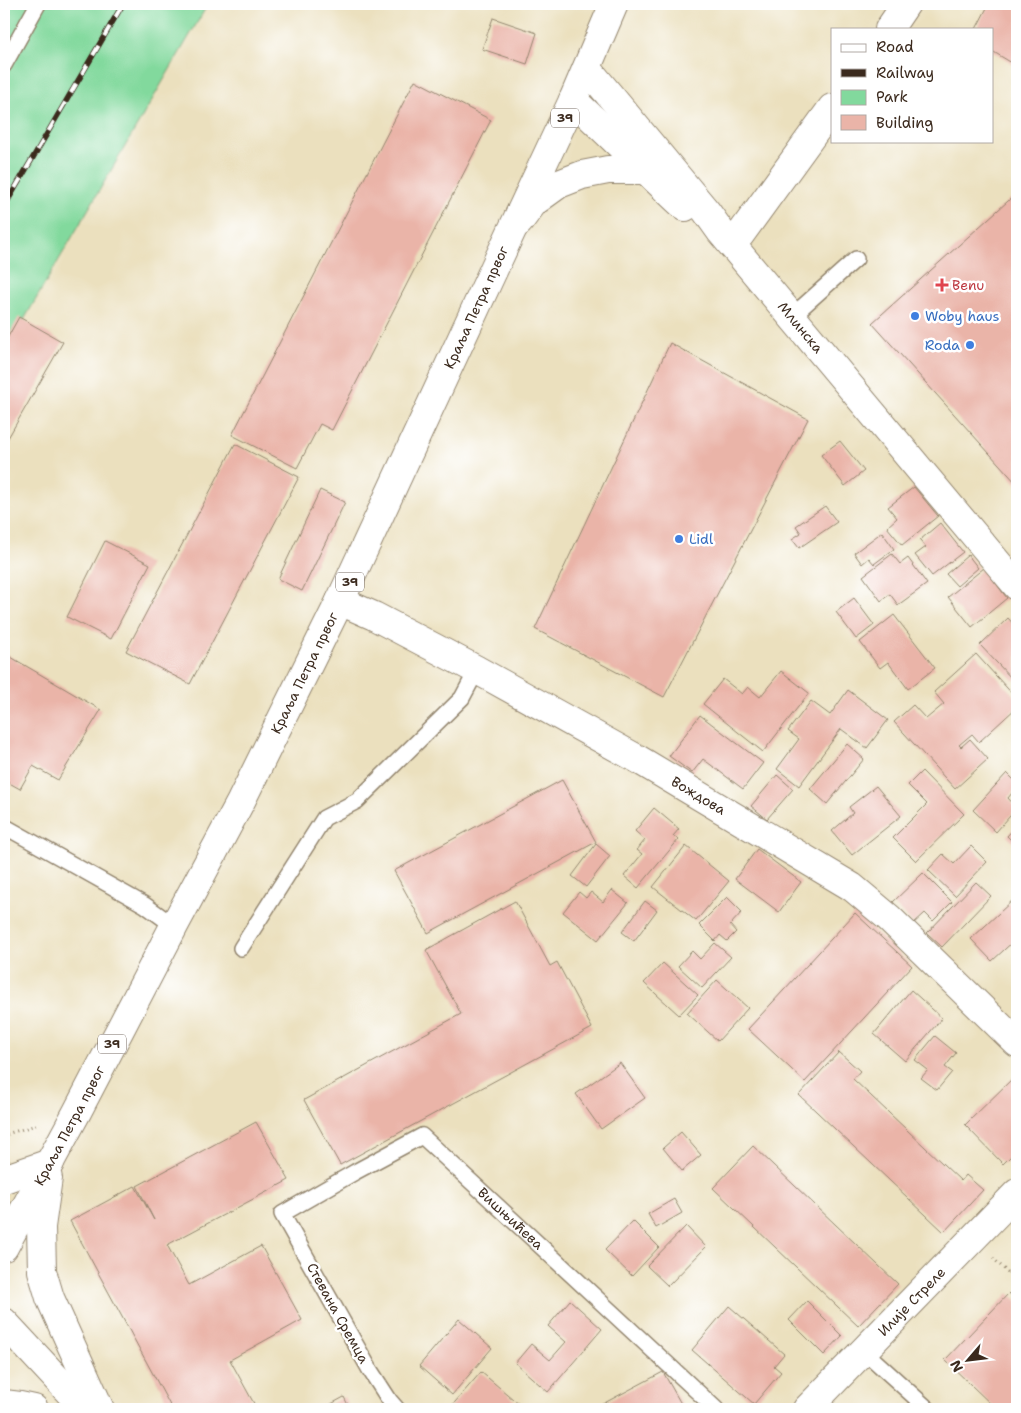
<svg xmlns="http://www.w3.org/2000/svg" width="1021" height="1413" font-family="'Shantell Sans',sans-serif">
	<style>
		.green { fill: #82d99d; stroke: #5e825e }
		.building { fill: #eab4a8 }
		.lines { fill: none; stroke-linecap: round; stroke-linejoin: round }
		.service-casing { stroke: #93856e; stroke-width: 18 }
		.minor-casing { stroke: #93856e; stroke-width: 30 }
		.primary-casing { stroke: #93856e; stroke-width: 30 }
		.path { stroke: #93856e; stroke-width: 3; stroke-dasharray: 1 4; stroke-linecap: butt }
		.service { stroke: #fff; stroke-width: 15 }
		.minor { stroke: #fff; stroke-width: 28 }
		.primary { stroke: #fff; stroke-width: 28 }
		.rail-casing { stroke: #3b2a1e; stroke-width: 5.5 }
		.rail { stroke: #fff; stroke-width: 4; stroke-dasharray: 11; stroke-linecap: butt }
		.health-dot { fill: #e0444e; stroke: #fff; stroke-width: 2 }
		.shop-dot { fill: #3f7fe0; stroke: #fff; stroke-width: 2 }
		.labels { text-anchor: middle; stroke-width: 5; stroke-linejoin: round; paint-order: stroke }
		.shield { fill: #fff; stroke: #766a62; stroke-width: 1 }
		.shield-label { font-size: 12px; font-weight: bold; fill: #3b2a1e }
		.health-label { font-size: 14px; fill: #be3a42; stroke: #fff; text-anchor: start }
		.street-label { font-size: 14px; fill: #3b2a1e; stroke: #fff }
		.shop-label { font-size: 14px; fill: #366cbe; stroke: #fff; text-anchor: start }
	</style>
	<rect width="100%" height="100%" fill="#fff"/>
	<filter id="ink" filterUnits="userSpaceOnUse"><feTurbulence type="fractalNoise" baseFrequency=".02" numOctaves="2"/><feDisplacementMap in="SourceGraphic" scale="10" xChannelSelector="R" yChannelSelector="G"/><feConvolveMatrix kernelMatrix="1 2 1 2 8 2 1 2 1" color-interpolation-filters="sRGB"/></filter>
	<filter id="wash" filterUnits="userSpaceOnUse"><feTurbulence type="fractalNoise" baseFrequency=".0096" numOctaves="4" result="noise"/><feDisplacementMap in="SourceGraphic" scale="20" xChannelSelector="R" yChannelSelector="G"/><feGaussianBlur stdDeviation="1.12" result="paint"/><feColorMatrix in="noise" values="0 0 0 0 0 0 0 0 0 0 0 0 0 0 0 0 0 1.4 0 .05"/><feComposite in="paint" operator="in"/></filter>
	<g filter="url(#wash)">
		<rect width="100%" height="100%" fill="#ebe0be"/>
		<!-- green -->
		<polygon class="green" points="11,4 208,4 4,354 4,16"/>
		<g id="blocks">
			<!-- building -->
			<g class="building">
				<polygon points="989,4 1017,4 1017,66 992,51 992,29 976,29"/>
				<polygon points="493,18 537,33 527,64 482,49"/>
				<polygon points="415,80 491,120 332,430 320,424 297,468 232,435"/>
				<polygon points="1017,193 1017,484 872,323"/>
				<polygon points="19,317 63,342 4,445 4,344"/>
				<polygon points="670,343 808,419 664,697 535,629"/>
				<polygon points="840,441 864,471 845,486 821,455"/>
				<polygon points="235,444 299,477 190,684 126,651"/>
				<polygon points="914,487 938,516 902,545 887,527 897,518 888,507"/>
				<polygon points="320,490 345,502 302,591 278,579"/>
				<polygon points="825,506 837,522 799,548 792,539 801,533 796,526"/>
				<polygon points="940,523 963,552 932,576 915,555 926,547 920,540"/>
				<polygon points="882,532 894,549 874,564 869,558 862,564 854,553"/>
				<polygon points="105,541 150,564 111,639 67,617"/>
				<polygon points="892,554 900,564 908,558 927,584 898,605 890,594 881,601 863,576"/>
				<polygon points="968,555 978,568 957,586 946,574"/>
				<polygon points="984,568 1007,598 972,627 948,597"/>
				<polygon points="854,598 874,625 856,639 836,612"/>
				<polygon points="894,615 935,668 908,689 888,662 880,668 860,642"/>
				<polygon points="1008,618 1017,628 1017,678 1014,681 980,645"/>
				<polygon points="4,653 101,710 58,780 33,766 20,789 4,780"/>
				<polygon points="976,654 1017,699 1017,707 979,742 972,734 959,745 961,747 970,739 988,759 955,789 894,722 913,705 926,719 944,704 934,692"/>
				<polygon points="781,671 809,693 763,752 703,704 723,679 742,694 748,687 760,697"/>
				<polygon points="848,690 888,720 867,748 841,729 799,786 777,769 799,739 788,731 811,701 830,715"/>
				<polygon points="700,715 763,763 743,789 703,759 692,773 669,756"/>
				<polygon points="847,744 864,759 827,804 810,789"/>
				<polygon points="922,771 964,814 916,861 893,838 927,804 908,785"/>
				<polygon points="1007,773 1017,783 1017,787 1008,798 1017,808 996,832 973,810"/>
				<polygon points="777,775 793,789 767,819 751,806"/>
				<polygon points="562,780 596,842 428,933 394,871"/>
				<polygon points="876,786 901,816 852,855 832,831 853,813 849,807"/>
				<polygon points="654,808 679,829 673,836 679,839 638,888 624,876 642,854 637,850 645,840 635,831"/>
				<polygon points="1017,825 1017,846 1007,836"/>
				<polygon points="596,844 610,856 586,887 572,876"/>
				<polygon points="686,846 729,881 696,921 653,887"/>
				<polygon points="971,846 987,862 955,896 928,870 943,854 954,864"/>
				<polygon points="757,849 801,882 779,912 735,879"/>
				<polygon points="923,873 952,902 933,921 925,913 913,924 892,903"/>
				<polygon points="976,882 991,896 942,947 927,933"/>
				<polygon points="612,890 628,903 598,940 563,912 579,892 586,898 591,892 603,902"/>
				<polygon points="727,897 742,912 730,925 736,932 727,941 720,935 715,941 699,925"/>
				<polygon points="1013,900 1017,905 1017,938 992,961 971,939"/>
				<polygon points="515,901 550,966 557,962 592,1028 340,1165 304,1100 461,1014 426,950"/>
				<polygon points="645,901 657,910 634,941 622,932"/>
				<polygon points="855,913 912,966 805,1082 748,1029"/>
				<polygon points="715,943 731,957 702,988 678,966 692,951 700,959"/>
				<polygon points="663,963 698,995 679,1015 644,983"/>
				<polygon points="717,980 748,1008 718,1041 687,1013"/>
				<polygon points="911,990 942,1018 905,1061 874,1034"/>
				<polygon points="935,1036 956,1053 945,1067 952,1072 937,1090 921,1078 928,1070 915,1060"/>
				<polygon points="839,1052 860,1071 853,1079 961,1181 966,1175 983,1190 944,1232 799,1095"/>
				<polygon points="620,1063 645,1098 601,1129 576,1094"/>
				<polygon points="1017,1074 1017,1150 1003,1164 965,1125"/>
				<polygon points="256,1122 289,1180 167,1245 189,1285 261,1246 302,1320 230,1360 257,1409 172,1409 70,1221 135,1186 154,1220 137,1186"/>
				<polygon points="681,1132 701,1155 682,1171 663,1148"/>
				<polygon points="753,1146 898,1284 858,1326 713,1188"/>
				<polygon points="674,1199 682,1213 656,1228 648,1214"/>
				<polygon points="633,1221 659,1247 632,1276 605,1250"/>
				<polygon points="686,1226 706,1247 668,1286 647,1266"/>
				<polygon points="1009,1293 1017,1301 1017,1405 1013,1409 996,1409 945,1360"/>
				<polygon points="570,1300 602,1329 548,1392 515,1363 531,1344 550,1360 566,1342 548,1326"/>
				<polygon points="807,1301 842,1336 824,1355 789,1320"/>
				<polygon points="729,1306 784,1354 774,1366 781,1372 754,1404 692,1350"/>
				<polygon points="459,1319 492,1348 452,1395 419,1366"/>
				<polygon points="481,1372 520,1405 517,1409 449,1409"/>
				<polygon points="663,1372 684,1409 593,1409"/>
				<polygon points="344,1397 350,1409 322,1409"/>
			</g>
		</g>
	</g>
	<g filter="url(#ink)">
		<use href="#blocks" fill-opacity="0" stroke="#93856e" stroke-width="1"/>
		<g class="lines">
			<defs>
				<g id="service">
					<polyline points="4,65 38,4"/>
					<polyline points="791,317 856,259"/>
					<polyline points="4,826 145,905 174,926"/>
					<polyline points="241,948 324,818 357,801 462,698 477,670"/>
					<polyline points="864,1351 928,1409"/>
					<path id="s1" d="M 397,1409 L 390,1401 L 370,1370 L 282,1214 L 355,1172 L 422,1136 L 716,1409"/>
				</g>
				<g id="minor">
					<polyline points="889,29 906,4"/>
					<path id="s2" d="M 587,68 L 706,211 L 721,232 L 1017,586"/>
					<path d="M 573,100 C 611,136 647,172 685,207"/>
					<polyline points="519,222 534,202 559,184 582,175 608,170 644,170"/>
					<polyline points="740,235 832,108"/>
					<path id="s3" d="M 340,601 L 374,616 L 477,670 L 636,758 L 852,887 L 889,918 L 1017,1043"/>
					<path id="s4" d="M 807,1409 L 1017,1193"/>
				</g>
				<g id="primary">
					<polyline points="48,1178 41,1227 42,1271 50,1298 100,1409"/>
					<polyline points="4,1179 50,1163"/>
					<path id="s5" d="M 4,1247 L 77,1112 L 174,926 L 241,801 L 340,601 L 498,260 L 573,100 L 614,4"/>
					<polyline points="4,1322 85,1409"/>
					<polyline points="4,1404 20,1406 34,1409"/>
				</g>
			</defs>
			<!-- service casing -->
			<use href="#service" class="service-casing"/>
			<!-- minor casing -->
			<use href="#minor" class="minor-casing"/>
			<!-- primary casing -->
			<use href="#primary" class="primary-casing"/>
			<!-- path -->
			<g class="path">
				<polyline points="4,1139 10,1133 36,1125"/>
				<polyline points="993,1258 1017,1282"/>
			</g>
			<!-- service -->
			<use href="#service" class="service"/>
			<!-- minor -->
			<use href="#minor" class="minor"/>
			<!-- primary -->
			<use href="#primary" class="primary"/>
			<defs>
				<polyline id="rail" points="4,207 123,4"/>
			</defs>
			<!-- rail casing -->
			<use href="#rail" class="rail-casing"/>
			<!-- rail -->
			<use href="#rail" class="rail"/>
		</g>
	</g>
	<!-- markers -->
	<path class="health-dot" d="M939.5 277.5h5v5h5v5h-5v5h-5v-5h-5v-5h5z"/>
	<g class="shop-dot">
		<circle cx="915" cy="316" r="5"/>
		<circle cx="970" cy="345" r="5"/>
		<circle cx="679" cy="539" r="5"/>
	</g>
	<g class="labels">
		<!-- shield labels -->
		<g class="shield">
			<rect x="551" y="108.5" width="28" height="19" rx="4"/>
			<rect x="336" y="572.5" width="28" height="19" rx="4"/>
			<rect x="98" y="1034.5" width="28" height="19" rx="4"/>
		</g>
		<g class="shield-label">
			<text x="565" y="122">39</text>
			<text x="350" y="586">39</text>
			<text x="112" y="1048">39</text>
		</g>
		<!-- health labels -->
		<g class="health-label">
			<text x="952" y="290">Benu</text>
		</g>
		<!-- street labels -->
		<g class="street-label">
			<text dy="5" stroke="none"><textPath href="#s5" startOffset="1052">Краља Петра првог</textPath></text>
			<text dy="5" stroke="none"><textPath href="#s2" startOffset="336">Млинска</textPath></text>
			<text dy="5" stroke="none"><textPath href="#s5" startOffset="648">Краља Петра првог</textPath></text>
			<text dy="5" stroke="none"><textPath href="#s3" startOffset="408">Вождова</textPath></text>
			<text dy="5" stroke="none"><textPath href="#s5" startOffset="138">Краља Петра првог</textPath></text>
			<text dy="5" stroke="none"><textPath href="#s1" startOffset="508">Вишњићева</textPath></text>
			<text dy="5" stroke="none"><textPath href="#s4" startOffset="150">Илије Стреле</textPath></text>
			<text transform="translate(338 1313) rotate(61)" y="5">Стевана Сремца</text>
		</g>
		<!-- shop labels -->
		<g class="shop-label">
			<text x="925" y="321">Woby haus</text>
			<text x="960" y="350" text-anchor="end">Roda</text>
			<text x="689" y="544">Lidl</text>
		</g>
	</g>
	<!-- margin -->
	<rect width="1021" height="1413" fill="none" stroke="#fff" stroke-width="20"/>
	<!-- legend -->
	<rect x="831" y="28" width="162" height="115" fill="#ffffff" stroke="#b1aaa5"/>
	<rect x="841" y="44" width="25" height="8" fill="#ffffff" stroke="#b1aaa5"/>
	<text x="876" y="52" font-size="15" fill="#3b2a1e">Road</text>
	<rect x="841" y="69" width="25" height="8" fill="#3b2a1e" stroke="#b1aaa5"/>
	<text x="876" y="78" font-size="15" fill="#3b2a1e">Railway</text>
	<rect x="841" y="90" width="25" height="15" fill="#82d99d" stroke="#b1aaa5"/>
	<text x="876" y="102" font-size="15" fill="#3b2a1e">Park</text>
	<rect x="841" y="115" width="25" height="15" fill="#eab4a8" stroke="#b1aaa5"/>
	<text x="876" y="128" font-size="15" fill="#3b2a1e">Building</text>
	<!-- north arrow -->
	<g transform="translate(968 1360) rotate(242)" stroke="#ffffff" stroke-width="4" paint-order="stroke">
	<path d="M0-4L9 19L0 12L-9 19Z" fill="#3b2a1e"/>
	<text y="-8" font-size="14" font-weight="bold" text-anchor="middle" fill="#3b2a1e">N</text>
	</g>
</svg>
